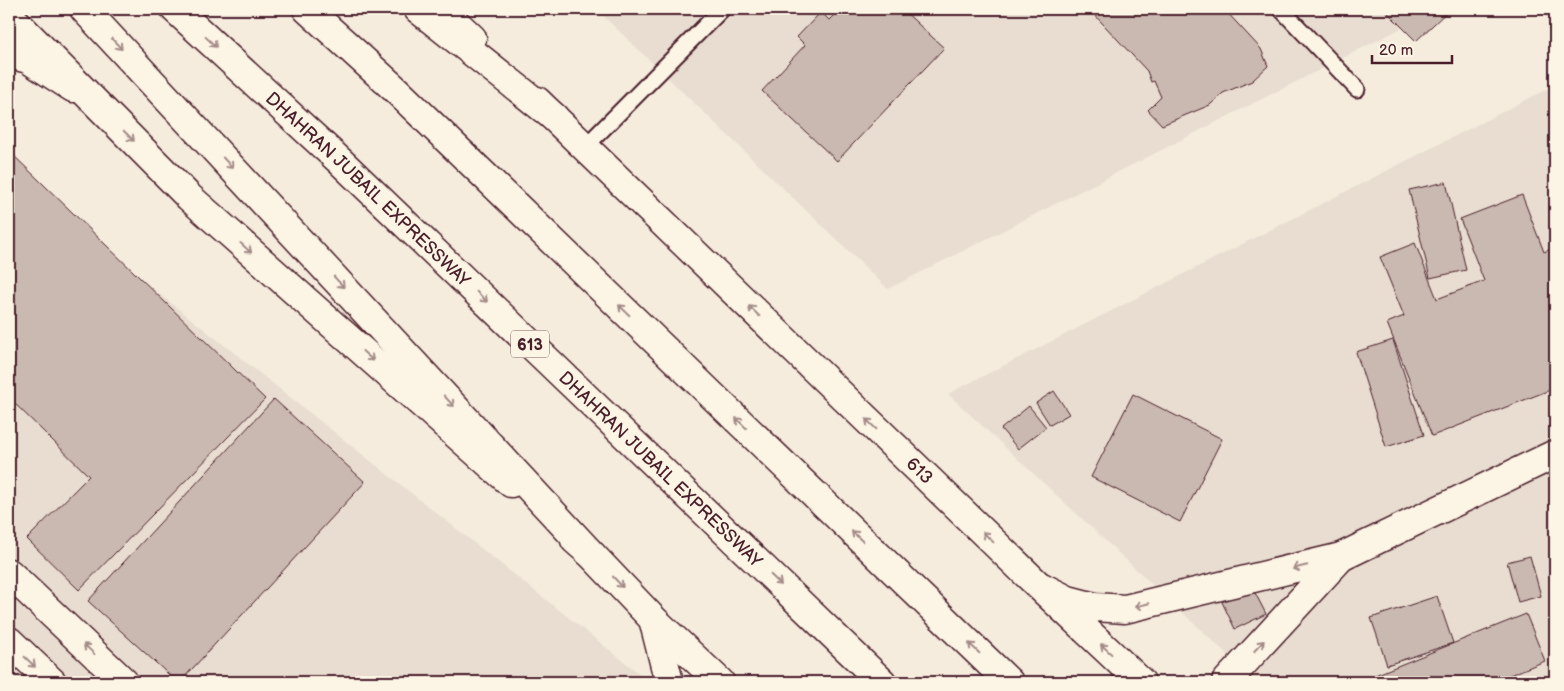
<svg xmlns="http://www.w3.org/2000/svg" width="1564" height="691" font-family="'Balsamiq Sans',sans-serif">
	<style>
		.built { fill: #e8ddd0 }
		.building { fill: #cab9b1; stroke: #4a1f2b }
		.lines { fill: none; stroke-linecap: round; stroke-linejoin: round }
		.lane-casing { stroke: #4a1f2b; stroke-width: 19 }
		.street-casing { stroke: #4a1f2b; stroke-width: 31 }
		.secondary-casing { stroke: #4a1f2b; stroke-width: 31 }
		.primary-casing { stroke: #4a1f2b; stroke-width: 31 }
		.highway-casing { stroke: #4a1f2b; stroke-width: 31 }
		.lane { stroke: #fcf5e5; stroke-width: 15 }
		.street { stroke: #fcf5e5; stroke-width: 28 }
		.secondary { stroke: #fcf5e5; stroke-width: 28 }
		.primary { stroke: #fcf5e5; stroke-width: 28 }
		.highway { stroke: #fcf5e5; stroke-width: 28 }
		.oneway { stroke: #a38a88 }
		.labels { text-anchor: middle; stroke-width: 4.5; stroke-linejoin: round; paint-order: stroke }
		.shield { fill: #fcf5e5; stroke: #7f5f63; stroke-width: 1 }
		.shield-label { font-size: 16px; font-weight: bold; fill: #4a1f2b }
		.street-label { font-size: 18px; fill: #4a1f2b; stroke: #fcf5e5 }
	</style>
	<rect width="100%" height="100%" fill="#f5ecde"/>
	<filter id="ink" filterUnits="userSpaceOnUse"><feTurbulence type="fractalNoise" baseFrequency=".02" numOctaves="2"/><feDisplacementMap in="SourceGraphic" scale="10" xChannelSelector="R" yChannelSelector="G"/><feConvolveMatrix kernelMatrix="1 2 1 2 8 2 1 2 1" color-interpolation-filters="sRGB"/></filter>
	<g filter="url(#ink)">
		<!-- built -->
		<g class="built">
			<polygon points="596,9 1439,9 888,289"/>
			<polygon points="1555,85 1555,682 1257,682 948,394"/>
			<polygon points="9,175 650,682 9,682"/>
		</g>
		<!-- building -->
		<g class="building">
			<polygon points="840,9 902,9 944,48 837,161 762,91 805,45 797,37 821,12 829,20"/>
			<polygon points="1089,9 1224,9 1261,49 1268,66 1252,81 1223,93 1210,105 1162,125 1148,110 1161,97 1154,81 1151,82 1147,71"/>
			<polygon points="1384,9 1450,9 1416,41"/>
			<polygon points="9,151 265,399 79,590 27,539 89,476 9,398"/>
			<polygon points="1446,182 1466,270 1430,278 1409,190"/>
			<polygon points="1522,195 1544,252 1555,247 1555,388 1432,436 1387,323 1404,316 1380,257 1415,243 1437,299 1484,281 1460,219"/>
			<polygon points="1393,340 1424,435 1386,447 1356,352"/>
			<polygon points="1054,391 1069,414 1050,425 1036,403"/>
			<polygon points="1133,394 1222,439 1180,522 1091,477"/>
			<polygon points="274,399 365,482 180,682 177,682 88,601"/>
			<polygon points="1029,406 1046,427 1018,449 1001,429"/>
			<polygon points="1530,556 1541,596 1518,602 1507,562"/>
			<polygon points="1252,587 1266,614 1235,629 1222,602"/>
			<polygon points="1437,596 1453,643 1387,665 1371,618"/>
			<polygon points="1526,614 1545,661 1492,682 1378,682 1375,675"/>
		</g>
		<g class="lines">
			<defs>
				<g id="lane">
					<polyline points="1281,9 1357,89"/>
					<polyline points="585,147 722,9"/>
				</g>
				<g id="street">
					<polyline points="1341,557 1555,454"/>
					<polyline points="9,573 124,682"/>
					<polyline points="1042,587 1068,600 1095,607 1125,609 1341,557 1226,682"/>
					<polyline points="653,619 669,682"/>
					<polyline points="9,641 52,682"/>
				</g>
				<polyline id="secondary" points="9,54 28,59 73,88"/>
				<g id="primary">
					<polyline points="441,9 472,38"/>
					<polyline points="9,15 189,197 511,483"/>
					<path id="s1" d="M 537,101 L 1037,584 L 1141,682"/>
					<polyline points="575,540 592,555 653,619 720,682"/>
				</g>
				<g id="highway">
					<polyline points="84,9 592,555"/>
					<path id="s2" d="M 175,9 L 341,162 L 882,682"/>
					<polyline points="307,9 396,90 1009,682"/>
					<polyline points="418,9 554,117"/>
				</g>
			</defs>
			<!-- lane casing -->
			<use href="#lane" class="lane-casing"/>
			<!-- street casing -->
			<use href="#street" class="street-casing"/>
			<!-- secondary casing -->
			<use href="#secondary" class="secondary-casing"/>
			<!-- primary casing -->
			<use href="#primary" class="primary-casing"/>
			<!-- highway casing -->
			<use href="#highway" class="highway-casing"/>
			<!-- lane -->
			<use href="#lane" class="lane"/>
			<!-- street -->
			<use href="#street" class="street"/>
			<!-- secondary -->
			<use href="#secondary" class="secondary"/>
			<!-- primary -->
			<use href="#primary" class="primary"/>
			<!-- highway -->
			<use href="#highway" class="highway"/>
		</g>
		<!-- one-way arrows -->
		<defs><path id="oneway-shaft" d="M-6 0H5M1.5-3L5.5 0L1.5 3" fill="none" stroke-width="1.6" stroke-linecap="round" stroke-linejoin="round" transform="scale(1.25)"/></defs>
		<g class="oneway">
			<use href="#oneway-shaft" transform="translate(211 42) rotate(43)"/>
			<use href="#oneway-shaft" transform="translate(117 44) rotate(47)"/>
			<use href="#oneway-shaft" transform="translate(129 136) rotate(45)"/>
			<use href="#oneway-shaft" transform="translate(228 163) rotate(47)"/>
			<use href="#oneway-shaft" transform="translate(246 248) rotate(42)"/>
			<use href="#oneway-shaft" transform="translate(339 282) rotate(47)"/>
			<use href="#oneway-shaft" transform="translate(482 297) rotate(44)"/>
			<use href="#oneway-shaft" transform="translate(624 310) rotate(-136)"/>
			<use href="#oneway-shaft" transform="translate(754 311) rotate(-136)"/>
			<use href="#oneway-shaft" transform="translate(368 356) rotate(42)"/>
			<use href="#oneway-shaft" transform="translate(449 401) rotate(47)"/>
			<use href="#oneway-shaft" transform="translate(741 423) rotate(-136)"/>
			<use href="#oneway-shaft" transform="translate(871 424) rotate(-136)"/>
			<use href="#oneway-shaft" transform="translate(857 536) rotate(-136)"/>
			<use href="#oneway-shaft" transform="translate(988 537) rotate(-136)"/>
			<use href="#oneway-shaft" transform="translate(1300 567) rotate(167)"/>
			<use href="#oneway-shaft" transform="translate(776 580) rotate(44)"/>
			<use href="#oneway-shaft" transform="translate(618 582) rotate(47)"/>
			<use href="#oneway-shaft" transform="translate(1142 605) rotate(167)"/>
			<use href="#oneway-shaft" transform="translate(1259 646) rotate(-47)"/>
			<use href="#oneway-shaft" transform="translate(974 648) rotate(-136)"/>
			<use href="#oneway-shaft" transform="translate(89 649) rotate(-137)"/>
			<use href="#oneway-shaft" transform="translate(1106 649) rotate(-137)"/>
			<use href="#oneway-shaft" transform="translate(30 662) rotate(44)"/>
		</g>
	</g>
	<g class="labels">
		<!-- shield labels -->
		<rect class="shield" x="511" y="330.5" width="38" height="27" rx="4"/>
		<g class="shield-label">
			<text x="530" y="350">613</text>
		</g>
		<!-- street labels -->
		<g class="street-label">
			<text dy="6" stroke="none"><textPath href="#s2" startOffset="264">DHAHRAN JUBAIL EXPRESSWAY</textPath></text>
			<text dy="6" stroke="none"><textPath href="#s2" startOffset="669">DHAHRAN JUBAIL EXPRESSWAY</textPath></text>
			<text dy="6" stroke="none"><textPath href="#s1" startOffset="532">613</textPath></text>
		</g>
	</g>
	<!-- margin -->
	<rect width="1564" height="691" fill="none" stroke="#fcf5e5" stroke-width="30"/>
	<rect x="15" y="15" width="1534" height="661" fill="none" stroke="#4a1f2b" stroke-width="2" filter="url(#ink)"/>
	<!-- scale -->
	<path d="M1372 55v8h80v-8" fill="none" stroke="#4a1f2b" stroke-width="2.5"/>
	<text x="1379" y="55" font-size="15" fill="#4a1f2b" stroke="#fcf5e5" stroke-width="4" paint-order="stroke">20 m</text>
</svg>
